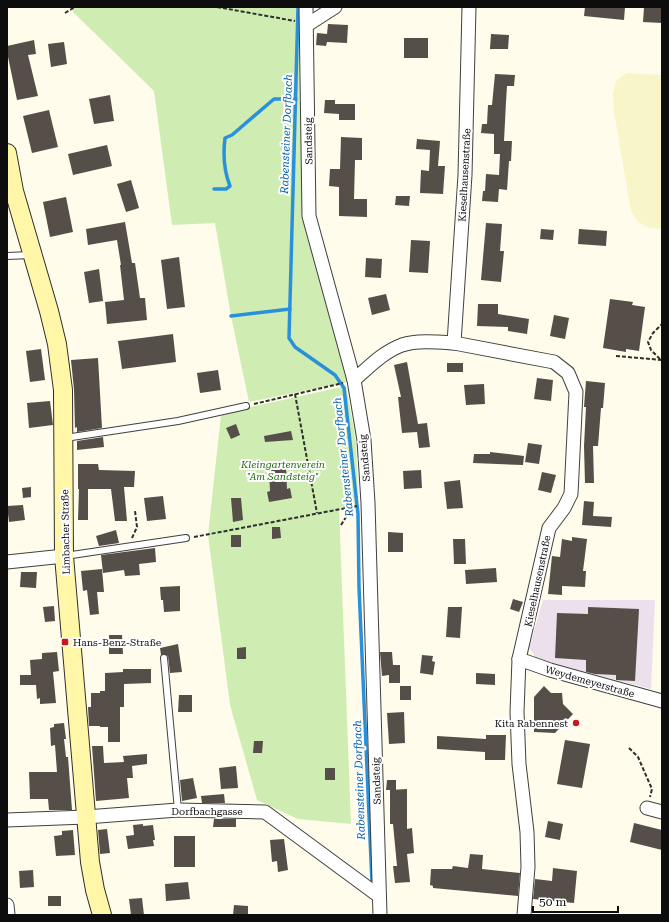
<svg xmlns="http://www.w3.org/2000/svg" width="669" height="922" font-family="'Roboto Serif',serif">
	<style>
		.industrial { fill: #ece0ed }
		.farmland { fill: #f8f5c9 }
		.green { fill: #cfedb2 }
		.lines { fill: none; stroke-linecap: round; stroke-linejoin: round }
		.stream { stroke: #2b90da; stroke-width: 3.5 }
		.building { fill: #564e48 }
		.lane-casing { stroke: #404040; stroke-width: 8 }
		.street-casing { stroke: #404040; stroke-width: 15 }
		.secondary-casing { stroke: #2f2f2f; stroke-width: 20 }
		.path { stroke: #2f2f2f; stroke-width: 2; stroke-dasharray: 4 2; stroke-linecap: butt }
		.lane { stroke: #fff; stroke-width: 6 }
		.street { stroke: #fff; stroke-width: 13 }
		.secondary { stroke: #fff7a7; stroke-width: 18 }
		.poi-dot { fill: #ca171c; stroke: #fff; stroke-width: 1.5 }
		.labels { text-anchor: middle; stroke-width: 4; stroke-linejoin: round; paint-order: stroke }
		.street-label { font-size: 10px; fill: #0d0d0d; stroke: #fff }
		.park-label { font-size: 10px; font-style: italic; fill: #266b17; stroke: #fff }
		.poi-label { font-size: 10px; fill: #0d0d0d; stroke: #fff; text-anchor: start }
		.water-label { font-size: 11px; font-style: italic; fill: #0a61aa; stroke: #fff }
	</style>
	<rect width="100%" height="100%" fill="#fffcec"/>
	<!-- industrial -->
	<polygon class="industrial" points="543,600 655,600 651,689 537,659 529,648"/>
	<!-- farmland -->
	<polygon class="farmland" points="627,73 662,75 662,229 649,228 638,222 631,211 614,112 613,93 616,81"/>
	<!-- green -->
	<g class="green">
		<polygon points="72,7 303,7 308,222 348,382 249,402 231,316 215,223 172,225 154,91 73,12"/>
		<polygon points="346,386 356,440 358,504 339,508 351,824 298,819 257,800 230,705 208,535 221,415 250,407"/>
	</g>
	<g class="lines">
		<!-- stream -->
		<g class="stream">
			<polyline points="298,7 289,338 295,347 335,375 344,388 358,514 359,587 372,883"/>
			<path d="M 214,189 L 226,189 L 230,186 C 224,171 223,154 225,138 L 232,135 L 274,99 L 296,99"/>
			<polyline points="231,316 290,309"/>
		</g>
	</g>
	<!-- building -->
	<g class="building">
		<polygon points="585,7 625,7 624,20 584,16"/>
		<polygon points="644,7 662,7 662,23 643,22"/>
		<polygon points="328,24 348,25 347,43 327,42 326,46 316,45 317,33 327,34"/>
		<polygon points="491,34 509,35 508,49 490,49"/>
		<rect x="404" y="38" width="24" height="20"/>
		<polygon points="34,40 36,54 28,55 38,96 17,100 7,52 7,46"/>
		<polygon points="64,42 67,64 51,67 48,44"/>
		<polygon points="495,74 515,75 514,86 507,86 506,102 504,141 512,141 511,161 509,161 507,190 499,189 498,202 482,201 483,191 485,191 486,174 499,175 500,154 494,154 494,134 481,133 482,124 487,124 488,105 492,105"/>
		<polygon points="110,95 114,121 94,124 89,99"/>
		<polygon points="325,100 335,100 335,104 355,104 355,120 339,120 339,114 324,113"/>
		<polygon points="49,110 58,147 32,153 23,116"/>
		<polygon points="341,137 362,138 362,160 355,160 354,199 367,199 367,217 339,216 339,187 329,186 330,169 340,169"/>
		<polygon points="417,139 440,141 438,166 445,166 443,194 420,193 421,170 429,171 430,150 416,149"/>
		<polygon points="107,145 112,166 73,175 68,154"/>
		<polygon points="131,180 139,208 126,212 117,184"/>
		<polygon points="396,196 410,196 409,206 395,205"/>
		<polygon points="66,197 73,232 50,237 43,202"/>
		<polygon points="125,222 132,263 135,263 140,298 145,298 147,320 107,324 105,302 124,300 120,265 121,265 117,240 88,245 86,229"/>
		<polygon points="486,223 502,224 500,251 504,251 501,282 481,280"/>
		<polygon points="541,229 554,230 553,240 540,239"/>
		<polygon points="579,229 607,231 606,246 578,244"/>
		<polygon points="411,240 430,241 428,273 409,272"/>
		<polygon points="179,257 185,307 167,309 161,260"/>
		<polygon points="366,258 382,259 381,278 365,277"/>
		<polygon points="99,269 103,301 89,303 84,272"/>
		<polygon points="386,294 390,310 372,315 368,298"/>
		<polygon points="610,299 633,302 632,305 645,307 639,351 626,349 626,352 603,348"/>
		<polygon points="478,304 498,304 498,314 529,319 527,334 508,331 508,327 477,326"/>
		<polygon points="554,315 569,318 565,339 550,336"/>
		<polygon points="173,334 176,362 122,369 118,341"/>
		<polygon points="41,349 45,380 30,382 26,351"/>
		<polygon points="98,358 102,428 77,432 77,427 75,428 74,390 71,360"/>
		<polygon points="407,362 418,424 427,423 430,447 419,448 417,432 402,433 398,397 401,397 394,365"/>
		<rect x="447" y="363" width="16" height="9"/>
		<polygon points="218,370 221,390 200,393 197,373"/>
		<polygon points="537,378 553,380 551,401 534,399"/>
		<polygon points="586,381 605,383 603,408 601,408 598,446 593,446 594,483 585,483 584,446 586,407 584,407"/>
		<polygon points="484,384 485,404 466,405 464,385"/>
		<polygon points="50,401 53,425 29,428 27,403"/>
		<polygon points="236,424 240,435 231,439 226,428"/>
		<polygon points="291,431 293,440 265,442 264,436"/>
		<polygon points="103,437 104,447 77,450 77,441"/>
		<polygon points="528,443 542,445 539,464 525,462"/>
		<polygon points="490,452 524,456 523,465 473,463 474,454 490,454"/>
		<polygon points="78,464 98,464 99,470 135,471 134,487 124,487 127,521 115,521 111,489 88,489 88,520 78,520 79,489 78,489"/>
		<polygon points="286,468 287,489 290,488 292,498 269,502 267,492 270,491 269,470"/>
		<polygon points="421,470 422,488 404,489 403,471"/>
		<polygon points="542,472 556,475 551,493 538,490"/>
		<polygon points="460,480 463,508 447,509 444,482"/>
		<polygon points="31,487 31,497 23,498 22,488"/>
		<polygon points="163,496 166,519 147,521 144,498"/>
		<polygon points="231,498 241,498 243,520 233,522"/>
		<polygon points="584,501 594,502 593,516 612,517 611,527 582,525"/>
		<polygon points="23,505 25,520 9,522 7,506"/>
		<polygon points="272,527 280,527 281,538 272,539"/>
		<polygon points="116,530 119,543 99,546 96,536"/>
		<polygon points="388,532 403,533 403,552 388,552"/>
		<rect x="231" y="535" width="10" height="12"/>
		<polygon points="572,537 587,539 583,571 586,571 585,587 562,586 562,595 548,594 552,556 560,557 562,539 572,541"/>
		<polygon points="453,539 465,539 466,564 454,564"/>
		<polygon points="155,548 156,562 139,564 140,575 125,576 124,570 103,573 101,555"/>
		<polygon points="496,568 497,582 466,584 465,570"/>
		<polygon points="102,569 104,592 97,592 99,614 90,615 87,590 83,591 81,571"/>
		<polygon points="21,572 37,572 36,588 20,587"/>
		<polygon points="180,586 180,611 164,612 163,600 161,600 160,587"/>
		<polygon points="513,599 523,602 519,612 510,609"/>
		<polygon points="54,606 55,621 45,622 43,607"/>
		<polygon points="448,607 462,607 460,638 446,637"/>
		<polygon points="588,607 639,609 635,681 616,680 616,675 595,674 586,672 586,660 555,658 557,613 588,614"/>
		<polygon points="109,635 122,635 123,654 109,654"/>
		<polygon points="178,644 182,672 170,673 168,656 164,654 161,655 160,648"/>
		<polygon points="246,647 246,659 237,659 237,648"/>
		<polygon points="57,652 59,671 53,672 56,703 40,704 40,698 37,699 36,685 20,685 20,675 31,675 30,660 42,659 42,653"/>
		<polygon points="380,652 392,652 393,665 400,665 400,683 389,683 389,675 382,676"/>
		<polygon points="422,655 433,656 432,661 435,662 433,675 420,673"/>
		<polygon points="123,669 151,669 151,683 124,684 124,707 120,707 120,742 108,742 108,727 100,727 100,726 89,726 88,707 91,707 91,693 100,693 100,691 105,691 105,673 123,672"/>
		<polygon points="476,673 495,674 495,685 476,684"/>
		<rect x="400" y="686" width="11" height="14"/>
		<polygon points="544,686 551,693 562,693 563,704 573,714 555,733 534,732 534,697"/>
		<polygon points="179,695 192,695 192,712 178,712"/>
		<polygon points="404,712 405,743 389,744 387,713"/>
		<polygon points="64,723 66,739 64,739 66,757 68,757 72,810 49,810 48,799 30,799 29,772 57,772 55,745 51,746 50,728 54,727 54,724"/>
		<polygon points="486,735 506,735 505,760 485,760 485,752 437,749 437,736 486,739"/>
		<polygon points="565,740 590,744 582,788 557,784"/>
		<polygon points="254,741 263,741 262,753 253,753"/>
		<polygon points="92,746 103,746 104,763 124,762 123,756 147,754 147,764 132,766 133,778 127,778 129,798 96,801"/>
		<polygon points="236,766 238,788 221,789 219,768"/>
		<rect x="325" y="768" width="10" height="12"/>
		<polygon points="193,778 197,798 182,801 180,780"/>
		<polygon points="387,780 396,780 396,790 386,790"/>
		<polygon points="407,789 407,829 412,828 414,853 407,854 410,882 395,883 393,866 397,866 393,824 390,824 390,790"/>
		<polygon points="224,794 225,803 202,803 201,796"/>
		<polygon points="214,819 236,819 236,827 213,827"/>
		<polygon points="548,821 563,824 560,840 545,837"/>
		<polygon points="634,823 662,830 662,850 630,842"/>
		<polygon points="143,824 143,826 153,825 155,840 153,840 154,846 128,849 126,836 134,835 133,825"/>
		<polygon points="107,829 110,853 100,854 98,830"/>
		<polygon points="73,830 75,855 56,856 54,836 62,835 62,831"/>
		<rect x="174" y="836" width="21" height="31"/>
		<polygon points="284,839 288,870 278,872 277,861 272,862 270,840"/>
		<polygon points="470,854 483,855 482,869 520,873 518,896 433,888 433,886 430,885 431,869 452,869 453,866 468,868"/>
		<polygon points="553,868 577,871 574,903 533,899 535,879 552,881"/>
		<polygon points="33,870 34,887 20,888 19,871"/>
		<polygon points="188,882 190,899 166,901 165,884"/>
		<rect x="48" y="896" width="13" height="10"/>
		<polygon points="142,898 144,915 131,915 129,899"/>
		<polygon points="234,905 248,906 248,915 233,915"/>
	</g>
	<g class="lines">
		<defs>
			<g id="lane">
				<polyline points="7,256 31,255"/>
				<polyline points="65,438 178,421 246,406"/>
				<polyline points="65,556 186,538"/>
				<polyline points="164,658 178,810"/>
			</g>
			<g id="street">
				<polyline points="306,7 309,216 354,380 364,440 368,503 380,915"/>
				<polyline points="469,7 465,175 454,343 554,362 568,373 576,392 571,494 564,508 549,528 519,659 517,712 519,764 527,832 528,867 524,915"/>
				<polyline points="307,25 335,7"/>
				<path d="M 354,380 C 369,367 383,352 402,345 C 418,340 438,342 454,343"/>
				<polyline points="7,562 64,556"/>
				<polyline points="519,659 550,670 662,701"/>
				<polyline points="647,808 662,812"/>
				<polyline points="7,820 86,817 178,810 265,812 379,896"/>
				<polyline points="7,905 8,915"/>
			</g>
			<polyline id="secondary" points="7,153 14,191 49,311 57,344 63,390 64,556 90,862 95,890 102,915"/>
		</defs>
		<!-- lane casing -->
		<use href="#lane" class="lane-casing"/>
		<!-- street casing -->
		<use href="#street" class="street-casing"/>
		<!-- secondary casing -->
		<use href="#secondary" class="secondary-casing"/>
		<!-- path -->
		<g class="path">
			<polyline points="217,7 295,21"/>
			<polyline points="65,13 75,7"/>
			<polyline points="616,356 662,360"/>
			<polyline points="660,359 651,350 648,342 653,333 662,324"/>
			<polyline points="295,394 317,513"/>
			<polyline points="254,404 343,383"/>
			<polyline points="341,525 353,506"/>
			<polyline points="194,537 357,506"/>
			<polyline points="132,538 137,527 135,511"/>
			<polyline points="629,748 638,757 652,789 650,797"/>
		</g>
		<!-- lane -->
		<use href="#lane" class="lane"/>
		<!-- street -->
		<use href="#street" class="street"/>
		<!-- secondary -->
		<use href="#secondary" class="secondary"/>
	</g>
	<!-- markers -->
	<g class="poi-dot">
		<rect x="61" y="638" width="8" height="8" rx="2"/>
		<circle cx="576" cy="723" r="4"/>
	</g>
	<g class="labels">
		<!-- street labels -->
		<g class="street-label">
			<text transform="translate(308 141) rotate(-91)" y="4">Sandsteig</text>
			<text transform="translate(464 175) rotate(-87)" y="4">Kieselhausenstraße</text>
			<text transform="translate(364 458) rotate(-95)" y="4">Sandsteig</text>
			<text transform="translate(65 532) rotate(-91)" y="4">Limbacher Straße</text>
			<text transform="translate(537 581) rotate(-78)" y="4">Kieselhausenstraße</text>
			<text transform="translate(590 681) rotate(16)" y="4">Weydemeyerstraße</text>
			<text transform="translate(376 781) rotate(-92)" y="4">Sandsteig</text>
			<text x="207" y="815">Dorfbachgasse</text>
		</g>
		<!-- park labels -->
		<g class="park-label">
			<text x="283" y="468">Kleingartenverein<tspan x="283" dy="12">"Am Sandsteig"</tspan></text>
		</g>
		<!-- poi labels -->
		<g class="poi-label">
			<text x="73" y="646">Hans-Benz-Straße</text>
			<text x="568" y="727" text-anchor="end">Kita Rabennest</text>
		</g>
		<!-- water labels -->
		<g class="water-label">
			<text transform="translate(286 134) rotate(-88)" y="4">Rabensteiner Dorfbach</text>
			<text transform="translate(343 457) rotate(-96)" y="4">Rabensteiner Dorfbach</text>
			<text transform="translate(359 780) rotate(-92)" y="4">Rabensteiner Dorfbach</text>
		</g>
	</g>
	<!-- border -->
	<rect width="669" height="922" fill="none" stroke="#0d0d0d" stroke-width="16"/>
	<!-- scale -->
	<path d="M533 906v6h85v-6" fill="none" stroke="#0d0d0d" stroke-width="2"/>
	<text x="539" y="906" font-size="12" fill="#0d0d0d" stroke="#ffffff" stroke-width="3" paint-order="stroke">50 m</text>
</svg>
